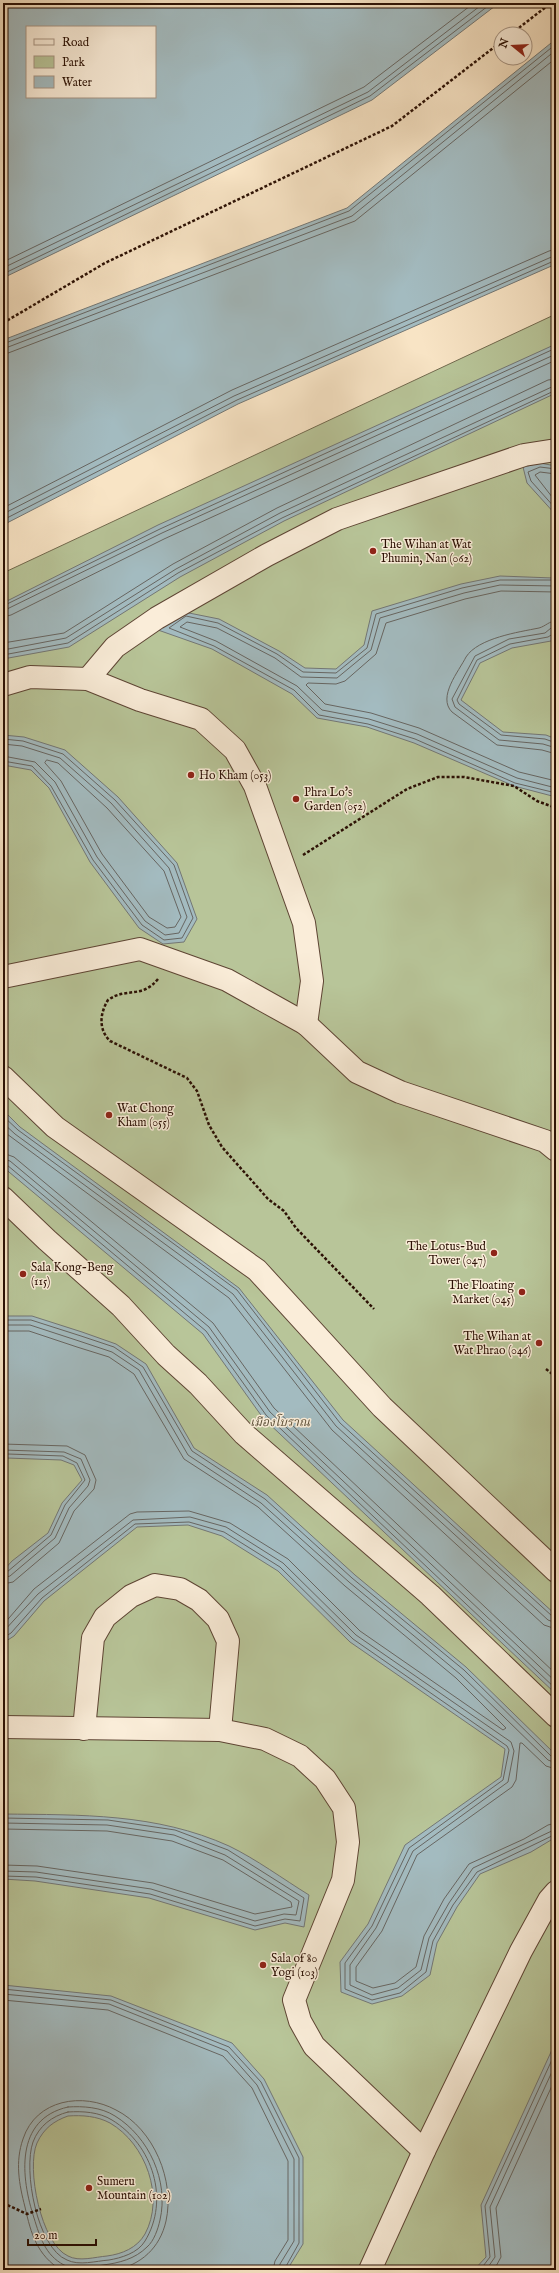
<svg xmlns="http://www.w3.org/2000/svg" width="559" height="2273" font-family="'IM FELL English','Noto Serif Thai',serif">
	<style>
		.green { fill: #b8c599; stroke: #726a4e }
		.water { fill: #a3bbc0; stroke: #737775; fill-rule: evenodd }
		.lines { fill: none; stroke-linecap: round; stroke-linejoin: round }
		.shore { stroke: #676662; stroke-width: 1 }
		.minor-casing { stroke: #5e4534; stroke-width: 24 }
		.path { stroke: #2b1004; stroke-width: 2.5; stroke-dasharray: 3 2; stroke-linecap: butt }
		.minor { stroke: #faedd9; stroke-width: 22 }
		.poi-dot { fill: #8f2418; stroke: #faedd9; stroke-width: 1.5 }
		.labels { text-anchor: middle; stroke-width: 3; stroke-linejoin: round; paint-order: stroke }
		.poi-label { font-size: 12px; fill: #2b1004; stroke: #faedd9; text-anchor: start }
		.park-label { font-size: 12px; font-style: italic; fill: #5c4f38; stroke: #faedd9 }
	</style>
	<rect width="100%" height="100%" fill="#f8e4c5"/>
	<filter id="stains"><feTurbulence type="fractalNoise" baseFrequency=".005" numOctaves="4"/><feColorMatrix values="0 0 0 0 .2 0 0 0 0 .09 0 0 0 0 .02 0 0 0 .5 -.17"/></filter>
	<radialGradient id="worn" r=".72"><stop offset=".6" stop-color="#630" stop-opacity="0"/><stop offset="1" stop-color="#630" stop-opacity=".3"/></radialGradient>
	<!-- green -->
	<polygon class="green" points="556,314 556,2270 3,2270 3,573"/>
	<!-- water -->
	<g class="water">
		<path d="M 3,3 L 499,3 L 372,100 L 3,278 ZM 27,27 L 155,27 L 155,97 L 27,97 Z"/>
		<polygon points="556,39 556,264 238,404 3,525 3,340 347,208"/>
		<polygon points="556,344 556,393 284,521 180,577 69,647 3,659 3,603 158,525"/>
		<polygon points="540,463 556,466 556,515 527,483 523,467"/>
		<polygon points="556,573 556,633 551,641 512,648 480,663 461,700 503,732 546,735 556,739 556,797 514,786 414,743 367,727 317,718 292,694 212,649 158,630 184,612 219,619 279,651 305,668 336,669 364,645 372,611 461,584 500,576 553,578"/>
		<polygon points="3,735 24,737 65,750 118,797 177,863 197,919 184,942 163,944 139,928 90,862 49,788 31,770 3,765"/>
		<polygon points="3,1110 20,1127 239,1288 343,1420 556,1615 556,1694 263,1418 203,1334 3,1167"/>
		<polygon points="3,1316 32,1316 82,1332 116,1344 146,1364 194,1448 267,1495 355,1575 466,1667 556,1755 556,1837 531,1852 480,1874 457,1907 437,1943 430,1975 402,1996 372,2004 341,1992 340,1962 368,1924 405,1845 501,1777 505,1749 350,1642 278,1571 222,1536 188,1525 137,1527 44,1601 14,1636 3,1643 3,1571 12,1561 48,1533 62,1503 82,1480 74,1465 61,1460 7,1458 3,1462"/>
		<path d="M 3,1814 C 81,1815 156,1813 229,1846 C 256,1859 283,1879 309,1895 L 304,1927 L 285,1923 L 255,1930 L 149,1898 L 35,1881 L 3,1879 Z"/>
		<path d="M 3,1985 L 111,1996 L 232,2043 L 264,2079 L 303,2157 L 303,2244 L 287,2270 L 3,2270 ZM 68,2116 C 82,2115 97,2116 110,2123 C 146,2144 165,2197 145,2234 C 137,2248 122,2254 107,2256 C 95,2257 79,2262 68,2256 C 41,2244 26,2168 37,2143 C 44,2128 54,2121 68,2116 Z"/>
		<polygon points="556,2041 556,2270 474,2270 486,2257 481,2205"/>
	</g>
	<g class="lines">
		<!-- shore -->
		<g class="shore">
			<polyline points="3,262 364,87 474,3"/>
			<polyline points="3,268 368,92 484,3"/>
			<polyline points="3,274 370,96 492,3"/>
			<polyline points="3,344 349,211 556,44"/>
			<polyline points="3,349 352,216 556,50"/>
			<polyline points="3,355 355,221 556,58"/>
			<polyline points="556,469 540,467 528,472 531,481 556,509"/>
			<polyline points="556,474 540,472 535,475 556,502"/>
			<polyline points="3,508 232,390 549,251 556,249"/>
			<polyline points="3,514 234,396 556,255"/>
			<polyline points="3,520 237,400 556,260"/>
			<polyline points="556,580 500,580 462,588 376,614 367,648 336,673 303,672 277,654 218,623 186,616 169,628 214,646 294,690 319,715 368,724 415,739 515,783 556,793"/>
			<polyline points="556,586 500,585 464,593 380,618 371,650 337,678 301,677 275,658 217,628 187,622 180,627 216,641 297,686 322,710 369,719 417,734 517,778 556,788"/>
			<polyline points="556,592 501,591 465,599 386,623 376,654 345,681 336,684 308,683 306,685 325,704 371,713 419,728 519,772 556,781"/>
			<polyline points="3,606 160,529 556,348"/>
			<polyline points="3,611 162,533 556,354"/>
			<polyline points="3,617 11,615 164,539 556,360"/>
			<path d="M 556,621 C 549,621 546,626 539,628 C 519,632 478,638 466,657 C 459,671 437,697 452,712 L 497,745 L 542,750 L 556,754"/>
			<polyline points="556,627 551,628 545,633 509,639 475,656 452,699 455,707 499,740 543,744 556,748"/>
			<polyline points="556,632 548,637 510,644 477,660 457,700 459,704 501,735 545,739 556,743"/>
			<polyline points="3,643 64,633 173,564 277,508 548,380 556,379"/>
			<polyline points="3,650 66,638 176,569 280,513 556,385"/>
			<polyline points="3,655 68,643 178,573 282,518 556,390"/>
			<polyline points="3,739 23,741 63,754 115,800 174,865 193,918 182,938 164,940 142,925 93,860 51,786 32,766 3,761"/>
			<polyline points="3,744 22,746 60,758 111,803 169,868 187,917 179,933 165,935 145,921 97,857 55,782 35,762 3,756"/>
			<polygon points="47,760 58,763 107,808 164,871 181,917 175,927 167,928 149,917 102,854 61,781 45,763"/>
			<polyline points="3,1116 18,1130 237,1290 340,1423 552,1616 556,1618"/>
			<polyline points="3,1123 15,1134 233,1294 336,1426 548,1620 556,1623"/>
			<polyline points="3,1131 229,1298 332,1430 544,1625 556,1629"/>
			<polyline points="3,1153 14,1157 213,1323 274,1408 556,1674"/>
			<polyline points="3,1159 10,1161 209,1327 270,1412 556,1682"/>
			<polyline points="3,1164 7,1165 206,1331 266,1415 556,1689"/>
			<polyline points="3,1320 31,1320 81,1336 114,1347 143,1367 192,1451 265,1499 352,1578 464,1670 551,1756 556,1758"/>
			<polyline points="3,1325 30,1325 79,1341 112,1352 139,1370 188,1455 261,1503 349,1582 460,1674 548,1760 556,1763"/>
			<polyline points="3,1331 29,1331 77,1347 109,1357 134,1374 184,1459 258,1507 345,1586 456,1678 506,1728 503,1730 360,1631 288,1559 230,1523 189,1511 137,1512 130,1514 34,1589 3,1625"/>
			<polyline points="3,1444 67,1446 85,1455 96,1480 94,1489 74,1511 59,1543 13,1582 3,1584"/>
			<polyline points="3,1450 64,1452 81,1459 90,1480 88,1486 69,1508 55,1538 10,1576 3,1578"/>
			<polyline points="3,1456 8,1454 63,1456 77,1463 85,1480 65,1505 51,1535 7,1572 3,1573"/>
			<polyline points="3,1632 38,1594 133,1520 190,1517 226,1527 283,1563 356,1635 511,1742 514,1751 508,1782 413,1851 376,1928 350,1965 350,1985 372,1995 398,1988 421,1970 429,1938 449,1903 473,1868 556,1829"/>
			<polyline points="3,1638 11,1633 42,1598 135,1524 189,1522 224,1532 280,1567 353,1639 507,1746 509,1750 503,1780 409,1848 372,1926 345,1963 345,1989 372,2000 400,1993 426,1972 433,1941 453,1905 477,1872 556,1834"/>
			<polyline points="556,1769 546,1766 522,1743 520,1743 516,1780 512,1787 417,1855 382,1931 356,1967 356,1981 373,1988 395,1983 416,1967 424,1936 444,1899 469,1864 524,1839 548,1825 556,1823"/>
			<polyline points="3,1818 108,1820 175,1830 228,1850 304,1898 300,1921 285,1919 255,1926 150,1894 36,1877 3,1876"/>
			<polyline points="3,1823 107,1825 174,1835 225,1855 299,1901 296,1915 284,1914 255,1921 151,1889 36,1872 3,1871"/>
			<polyline points="3,1829 107,1831 172,1841 223,1860 291,1902 292,1907 255,1914 153,1883 37,1866 3,1865"/>
			<polyline points="3,1989 111,2000 229,2047 261,2082 299,2158 299,2243 284,2270"/>
			<polyline points="3,1994 109,2004 227,2051 257,2085 294,2159 294,2241 280,2264 279,2270"/>
			<polyline points="3,2000 108,2010 223,2056 252,2088 288,2161 288,2240 275,2261 273,2270"/>
			<path d="M 68,2107 C 83,2106 101,2107 115,2116 C 149,2137 169,2181 160,2220 C 158,2229 154,2241 147,2247 C 135,2259 119,2263 103,2265 C 91,2267 75,2270 64,2265 C 45,2255 40,2237 34,2218 C 21,2178 14,2119 68,2107 Z"/>
			<path d="M 68,2112 C 83,2111 99,2112 112,2120 C 153,2145 170,2200 145,2241 C 138,2253 121,2258 109,2260 C 96,2261 79,2266 67,2260 C 37,2248 23,2170 33,2142 C 39,2126 52,2116 68,2112 Z"/>
			<path d="M 61,2270 C 37,2255 31,2234 25,2207 C 19,2184 15,2162 23,2139 C 36,2099 83,2092 116,2110 C 154,2129 175,2181 166,2221 C 160,2248 141,2265 115,2270"/>
			<polyline points="480,2270 490,2257 485,2206 556,2051"/>
			<polyline points="486,2270 495,2257 490,2207 556,2063"/>
			<polyline points="494,2270 501,2257 496,2208 556,2077"/>
		</g>
		<defs>
			<g id="minor">
				<polyline points="88,679 115,647 157,618 267,555 337,519 524,455 556,450"/>
				<polyline points="3,685 30,677 88,679 140,700 201,719 235,750 255,786 304,923 312,981 306,1024"/>
				<polyline points="3,977 140,949 227,980 306,1024 357,1072 400,1092 545,1141 556,1150"/>
				<polyline points="3,1077 55,1127 257,1270 382,1407 556,1571"/>
				<polyline points="3,1198 47,1240 121,1306 166,1355 198,1384 244,1434 430,1595 556,1716"/>
				<polyline points="3,1727 220,1730 265,1739 300,1756 325,1779 344,1808 348,1842 343,1880 294,2000 300,2021 314,2046 424,2151"/>
				<polyline points="84,1729 93,1638 105,1617 131,1596 155,1585 180,1589 199,1600 218,1619 228,1641 220,1730"/>
				<polyline points="370,2270 424,2151 521,1951 549,1900 556,1892"/>
			</g>
		</defs>
		<!-- minor casing -->
		<use href="#minor" class="minor-casing"/>
		<!-- path -->
		<g class="path">
			<polyline points="511,34 551,3"/>
			<polyline points="3,323 105,263 392,126 501,42"/>
			<polyline points="303,855 407,789 438,777 464,777 514,786 537,801 556,808"/>
			<path d="M 158,979 C 142,999 126,987 108,1000 C 100,1013 98,1029 110,1041 L 187,1078 L 197,1091 L 209,1125 L 222,1147 L 268,1199 L 284,1211 L 296,1228 L 374,1309"/>
			<polyline points="546,1369 556,1377"/>
			<polyline points="3,2203 27,2214 41,2209"/>
		</g>
		<!-- minor -->
		<use href="#minor" class="minor"/>
	</g>
	<!-- markers -->
	<g class="poi-dot">
		<circle cx="373" cy="551" r="4"/>
		<circle cx="191" cy="775" r="4"/>
		<circle cx="296" cy="799" r="4"/>
		<circle cx="109" cy="1115" r="4"/>
		<circle cx="494" cy="1253" r="4"/>
		<circle cx="23" cy="1274" r="4"/>
		<circle cx="522" cy="1292" r="4"/>
		<circle cx="539" cy="1343" r="4"/>
		<circle cx="263" cy="1965" r="4"/>
		<circle cx="89" cy="2188" r="4"/>
	</g>
	<g class="labels">
		<!-- poi labels -->
		<g class="poi-label">
			<text x="381" y="548">The Wihan at Wat<tspan x="381" dy="14">Phumin, Nan (062)</tspan></text>
			<text x="199" y="779">Ho Kham (053)</text>
			<text x="304" y="796">Phra Lo's<tspan x="304" dy="14">Garden (052)</tspan></text>
			<text x="117" y="1112">Wat Chong<tspan x="117" dy="14">Kham (055)</tspan></text>
			<text x="486" y="1250" text-anchor="end">The Lotus-Bud<tspan x="486" dy="14">Tower (047)</tspan></text>
			<text x="31" y="1271">Sala Kong-Beng<tspan x="31" dy="14">(115)</tspan></text>
			<text x="514" y="1289" text-anchor="end">The Floating<tspan x="514" dy="14">Market (045)</tspan></text>
			<text x="531" y="1340" text-anchor="end">The Wihan at<tspan x="531" dy="14">Wat Phrao (046)</tspan></text>
			<text x="271" y="1962">Sala of 80<tspan x="271" dy="14">Yogi (103)</tspan></text>
			<text x="97" y="2185">Sumeru<tspan x="97" dy="14">Mountain (102)</tspan></text>
		</g>
		<!-- park labels -->
		<g class="park-label">
			<text x="280" y="1426">เมืองโบราณ</text>
		</g>
	</g>
	<!-- margin -->
	<rect width="559" height="2273" fill="none" stroke="#f8e4c5" stroke-width="16"/>
	<rect x="4" y="4" width="551" height="2265" fill="none" stroke="#2b1004" stroke-width="2"/>
	<rect x="8" y="8" width="543" height="2257" fill="none" stroke="#2b1004"/>
	<!-- legend -->
	<rect x="26" y="26" width="130" height="72" fill="#faedd9" stroke="#a79584"/>
	<rect x="34" y="39" width="20" height="6" fill="#faedd9" stroke="#a79584"/>
	<text x="62" y="46" font-size="12" fill="#2b1004">Road</text>
	<rect x="34" y="56" width="20" height="12" fill="#b8c599" stroke="#a79584"/>
	<text x="62" y="66" font-size="12" fill="#2b1004">Park</text>
	<rect x="34" y="76" width="20" height="12" fill="#a3bbc0" stroke="#a79584"/>
	<text x="62" y="86" font-size="12" fill="#2b1004">Water</text>
	<!-- north arrow -->
	<g transform="translate(513 46) rotate(288)"><circle r="19" fill="#faedd9" stroke="#a79584"/>
	<path d="M0-3L7 15L0 10L-7 15Z" fill="#8f2418"/>
	<text y="-6" font-size="11" font-weight="bold" text-anchor="middle" fill="#2b1004">N</text>
	</g>
	<!-- scale -->
	<path d="M28 2239v6h68v-6" fill="none" stroke="#2b1004" stroke-width="2"/>
	<text x="34" y="2239" font-size="12" fill="#2b1004" stroke="#faedd9" stroke-width="3" paint-order="stroke">20 m</text>
	<rect width="100%" height="100%" filter="url(#stains)"/>
	<rect width="100%" height="100%" fill="url(#worn)"/>
</svg>
